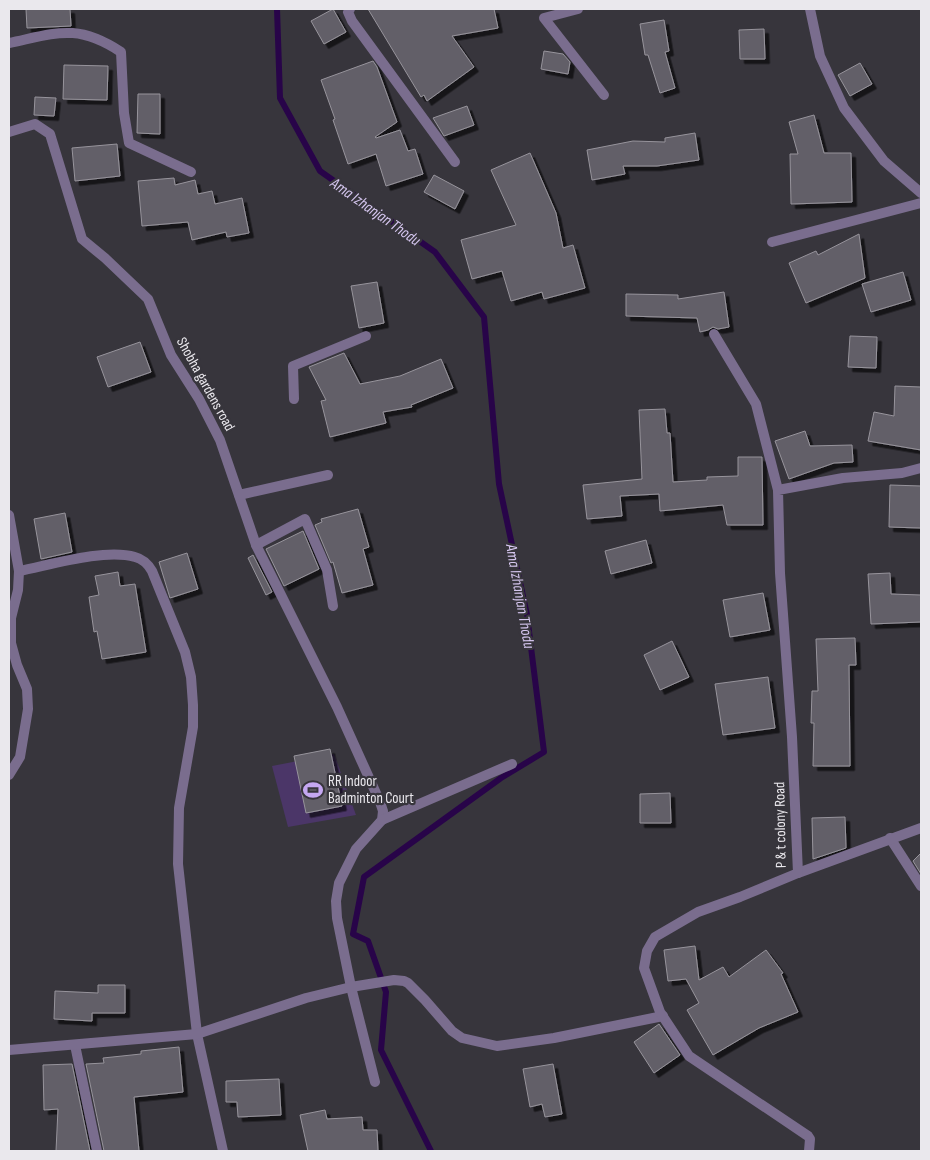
<svg xmlns="http://www.w3.org/2000/svg" width="930" height="1160" font-family="'Sofia Sans Condensed',sans-serif">
	<style>
		.green { fill: #4b3668 }
		.lines { fill: none; stroke-linecap: round; stroke-linejoin: round }
		.stream { stroke: #280449; stroke-width: 6 }
		.building { fill: #625f67; stroke: #97949c; filter: url(#shadow) }
		.minor { stroke: #7a6d8e; stroke-width: 10 }
		.labels { text-anchor: middle; stroke-width: 4.5; stroke-linejoin: round; paint-order: stroke }
		.street-label { font-size: 15px; fill: #eae8ed; stroke: #37353c }
		.poi-label { font-size: 15px; fill: #eae8ed; stroke: #37353c; text-anchor: start }
		.water-label { font-size: 16px; font-style: italic; fill: #d6c7f0; stroke: #37353c }
	</style>
	<defs>
		<filter id="shadow"><feDropShadow dx="4.5" dy="4.5" stdDeviation="0" flood-color="#0009"/></filter>
	</defs>
	<rect width="100%" height="100%" fill="#37353c"/>
	<!-- green -->
	<polygon class="green" points="334,754 356,815 288,827 272,766"/>
	<g class="lines">
		<!-- stream -->
		<polyline class="stream" points="277,9 280,98 320,171 435,252 484,317 499,484 527,615 544,752 501,778 364,877 353,934 368,941 386,992 381,1050 431,1151"/>
	</g>
	<!-- building -->
	<g class="building">
		<polygon points="26,9 70,9 71,26 27,28"/>
		<polygon points="333,9 346,32 324,44 311,21"/>
		<polygon points="368,9 494,9 498,28 452,36 474,67 427,101 424,95 421,97"/>
		<polygon points="664,20 669,51 665,52 675,88 660,93 648,55 645,55 640,24"/>
		<polygon points="764,29 765,59 740,59 739,30"/>
		<polygon points="544,51 563,54 570,62 568,74 541,69"/>
		<polygon points="373,61 377,67 397,122 375,137 376,138 400,130 408,151 415,149 423,174 386,186 376,154 348,164 333,120 335,119 321,80"/>
		<polygon points="860,63 872,84 850,96 838,75"/>
		<polygon points="64,65 108,66 107,100 63,99"/>
		<polygon points="138,94 160,94 160,134 137,133"/>
		<polygon points="35,97 56,98 54,116 34,115"/>
		<polygon points="467,106 474,125 444,136 433,118"/>
		<polygon points="814,115 824,153 851,153 852,202 791,204 790,154 798,154 789,122"/>
		<polygon points="695,133 699,160 657,166 623,166 625,174 592,180 587,150 633,141 665,142 665,138"/>
		<polygon points="117,144 120,176 75,181 72,148"/>
		<polygon points="530,153 556,213 563,248 573,245 585,288 544,299 542,292 511,301 502,271 472,279 461,240 516,225 491,170"/>
		<polygon points="434,175 464,191 455,209 424,192"/>
		<polygon points="174,178 175,185 195,180 198,194 212,191 215,204 242,198 249,233 227,237 226,232 192,240 188,222 142,226 138,181"/>
		<polygon points="859,234 865,278 806,303 789,263 816,251 818,255"/>
		<polygon points="903,272 911,300 871,312 862,284"/>
		<polygon points="377,282 384,323 359,328 351,286"/>
		<polygon points="724,292 729,327 718,329 713,327 708,330 700,332 697,318 626,316 626,294 678,295 678,299"/>
		<polygon points="850,336 877,337 876,368 848,367"/>
		<polygon points="140,342 151,372 108,387 97,357"/>
		<polygon points="344,353 360,384 400,376 441,359 453,388 411,405 412,407 383,412 386,423 330,437 321,401 326,400 309,367"/>
		<polygon points="895,386 921,387 921,450 868,441 874,412 894,416"/>
		<polygon points="665,409 667,433 670,433 673,482 707,480 707,477 738,476 738,457 762,457 763,525 727,525 723,505 660,511 659,494 620,496 622,516 587,519 583,485 642,479 639,410"/>
		<polygon points="805,431 810,446 852,445 853,462 834,463 789,479 775,441"/>
		<polygon points="890,485 921,486 921,528 889,527"/>
		<polygon points="358,509 369,547 363,549 373,585 342,593 333,562 331,563 315,525 322,522 321,519"/>
		<polygon points="65,513 72,552 41,559 34,519"/>
		<polygon points="303,531 319,569 284,586 266,549"/>
		<polygon points="646,540 652,563 611,574 605,551"/>
		<polygon points="187,553 198,589 170,598 159,562"/>
		<polygon points="253,555 272,592 266,595 248,558"/>
		<polygon points="118,572 120,586 135,584 146,652 102,659 97,631 94,632 89,597 99,595 95,576"/>
		<polygon points="890,573 891,594 921,595 921,622 871,624 868,574"/>
		<polygon points="763,593 770,630 730,637 723,600"/>
		<polygon points="855,638 856,665 849,665 850,766 813,766 814,723 811,723 812,691 818,691 816,639"/>
		<polygon points="672,641 689,677 660,690 644,655"/>
		<polygon points="768,677 775,728 723,735 715,684"/>
		<polygon points="330,749 342,806 306,813 294,756"/>
		<polygon points="670,793 671,823 640,823 640,794"/>
		<polygon points="845,817 846,848 813,859 812,818"/>
		<polygon points="921,853 921,874 913,861"/>
		<polygon points="695,946 699,980 723,967 729,977 766,950 783,973 781,974 798,1012 759,1028 713,1055 687,1010 699,1003 686,979 668,981 664,950"/>
		<polygon points="98,985 125,985 125,1013 92,1013 92,1021 54,1019 55,991 98,993"/>
		<polygon points="659,1024 680,1055 654,1073 634,1042"/>
		<polygon points="179,1047 183,1092 134,1097 139,1151 104,1151 86,1064 104,1063 103,1058 141,1054 141,1051"/>
		<polygon points="72,1064 90,1151 56,1151 58,1109 44,1110 43,1065"/>
		<polygon points="553,1064 562,1114 545,1117 542,1104 530,1107 523,1069"/>
		<polygon points="279,1079 281,1115 238,1117 237,1102 226,1102 226,1081"/>
		<polygon points="325,1110 327,1119 362,1117 363,1130 377,1130 378,1151 308,1151 300,1115"/>
	</g>
	<g class="lines">
		<!-- minor -->
		<g class="minor">
			<polyline points="350,9 348,12 352,21 455,162"/>
			<polyline points="578,9 544,18 604,95"/>
			<polyline points="810,9 820,56 844,108 884,161 921,193"/>
			<path d="M 9,43 C 57,33 77,23 121,52 L 124,113 L 129,143 L 191,172"/>
			<polyline points="9,132 35,124 50,134 82,239 105,258 148,299 171,355 199,399 220,440 256,545 337,707 380,802 383,811 382,820 356,849 339,883 336,901 337,918 351,987 375,1082"/>
			<polyline points="772,242 921,203"/>
			<polyline points="714,334 756,404 778,490"/>
			<polyline points="294,399 293,366 366,336"/>
			<polyline points="239,495 328,475"/>
			<polyline points="9,515 19,571 18,590 11,618 11,643 17,665 27,689 28,709 20,757 9,775"/>
			<polyline points="256,545 305,519 327,570 333,606"/>
			<path d="M 19,571 C 50,565 105,548 135,557 C 143,559 148,564 152,571 L 185,652 L 191,677 L 193,705 L 193,727 L 179,808 L 178,864 L 197,1034 L 223,1151"/>
			<polyline points="382,820 512,764"/>
			<polyline points="890,838 921,886"/>
			<polyline points="798,873 921,828"/>
			<polyline points="75,1045 97,1151"/>
			<polyline points="9,1050 197,1034 306,998 351,987 394,980 404,981 408,983 425,1000 452,1031 462,1038 497,1046 554,1038 663,1016"/>
			<polyline points="809,1151 810,1139 808,1136 689,1056 660,1012 644,968 647,951 655,937 698,912 740,897 798,873 792,737 780,573 778,490 843,478 902,473 921,468"/>
		</g>
	</g>
	<!-- icons -->
	<defs>
		<symbol id="stadium-bare" viewBox="-9 -9 18 18"><path d="M0-5a6.5 5 0 1 0 0 10a6.5 5 0 1 0 0-10ZM-3.5-1.8h7v3.6h-7Z" fill="#c4a7f1" stroke="#37353c" stroke-width="2.5" paint-order="stroke"/></symbol>
	</defs>
	<g fill-rule="evenodd">
		<use href="#stadium-bare" x="299" y="776" width="28" height="28"/>
	</g>
	<g class="labels">
		<!-- street labels -->
		<g class="street-label">
			<text transform="translate(206 384) rotate(61)" y="5">Shobha gardens road</text>
			<text transform="translate(780 825) rotate(-91)" y="5">P &amp; t colony Road</text>
		</g>
		<!-- poi labels -->
		<g class="poi-label">
			<text x="328" y="786">RR Indoor<tspan x="328" dy="17">Badminton Court</tspan></text>
		</g>
		<!-- water labels -->
		<g class="water-label">
			<text transform="translate(376 211) rotate(35)" y="6">Ama Izhanjan Thodu</text>
			<text transform="translate(521 596) rotate(80)" y="6">Ama Izhanjan Thodu</text>
		</g>
	</g>
	<!-- border -->
	<rect width="930" height="1160" fill="none" stroke="#eae8ed" stroke-width="20"/>
</svg>
